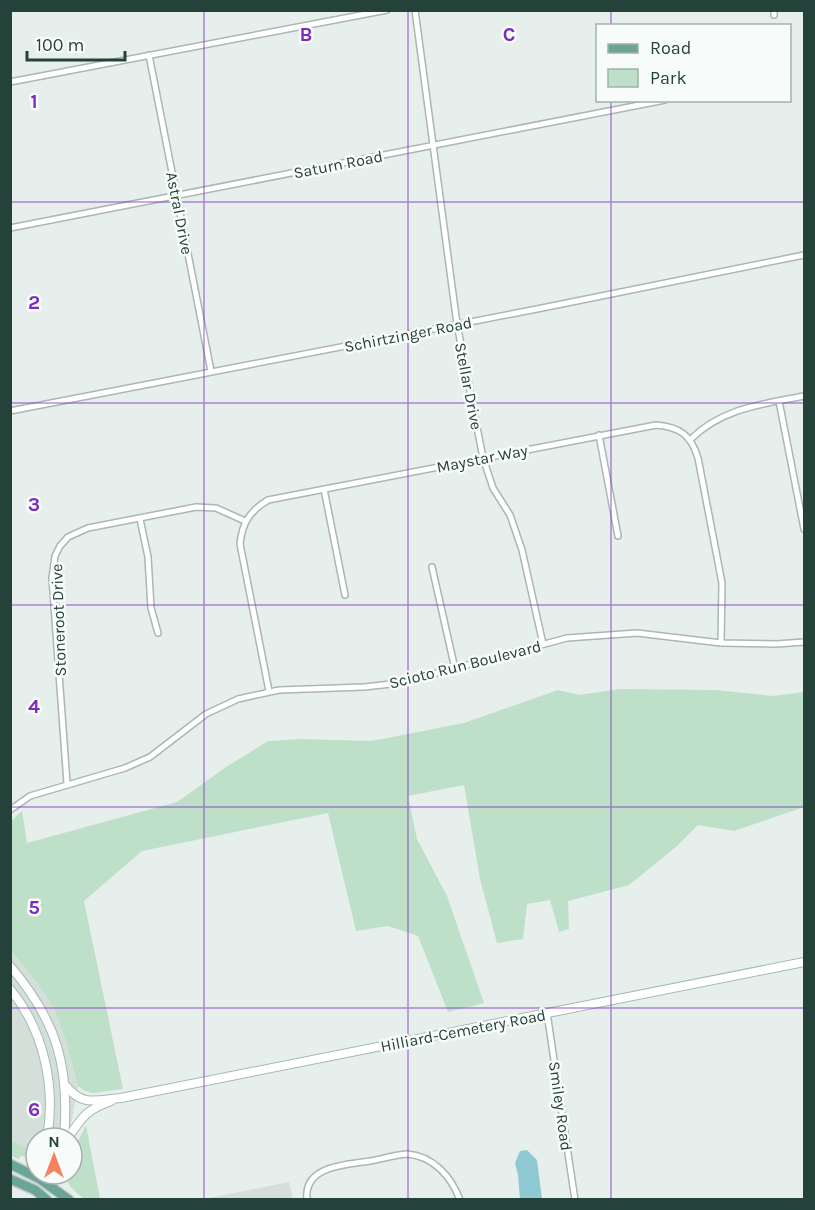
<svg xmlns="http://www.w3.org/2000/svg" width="815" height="1210" font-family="Karla,sans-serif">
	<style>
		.built { fill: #d4dfda }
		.green { fill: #bfe0c8 }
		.water { fill: #8ec9d4 }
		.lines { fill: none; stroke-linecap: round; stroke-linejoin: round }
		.street-casing { stroke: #a8b8b2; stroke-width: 8 }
		.secondary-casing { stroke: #a4bbb3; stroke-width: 10 }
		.primary-casing { stroke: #c2cac8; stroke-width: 12 }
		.street { stroke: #fff; stroke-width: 5 }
		.secondary { stroke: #fff; stroke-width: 8 }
		.primary { stroke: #6aa596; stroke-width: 9 }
		.grid { fill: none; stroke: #7b2cbf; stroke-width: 1.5; stroke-opacity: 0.55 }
		.labels { text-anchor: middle; stroke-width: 5; stroke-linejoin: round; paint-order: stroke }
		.street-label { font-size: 16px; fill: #24423a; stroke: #f7fbf9 }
		.grid-label { font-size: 20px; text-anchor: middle; font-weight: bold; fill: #7b2cbf; stroke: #f7fbf9; stroke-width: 5; stroke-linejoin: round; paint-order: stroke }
	</style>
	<rect width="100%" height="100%" fill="#e6efeb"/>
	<!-- built -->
	<g class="built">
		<polygon points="10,952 41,988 55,1011 66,1042 78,1086 72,1121 64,1138 36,1138 36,1153 11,1140"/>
		<polygon points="289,1182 293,1199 204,1199"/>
	</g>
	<!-- green -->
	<g class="green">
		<polygon points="620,689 716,690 773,696 804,692 804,807 734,831 698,825 677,846 629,885 568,901 569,929 559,932 550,900 527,904 523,939 497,943 480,879 464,785 408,796 417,839 447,896 484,1003 448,1012 418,936 388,926 356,931 328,813 142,851 84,901 123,1089 93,1093 85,1091 78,1086 66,1042 55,1011 41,988 11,952 11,821 22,811 27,843 177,802 226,767 268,741 300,739 372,741 464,723 558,690 579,695"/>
		<path d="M 86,1125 L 100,1199 L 84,1199 C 76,1192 66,1186 66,1174 L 72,1174 L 72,1153 Z"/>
		<polygon points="10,1140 11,1140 34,1152 27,1157 21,1156 19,1159 11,1156"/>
	</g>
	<!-- water -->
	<polygon class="water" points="527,1150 537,1160 542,1199 520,1199 518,1175 515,1163 520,1151"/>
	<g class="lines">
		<defs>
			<g id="street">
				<polyline points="415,10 457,324 483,458 493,488 510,515 522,550 543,644"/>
				<polyline points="774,10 774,15"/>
				<polyline points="149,55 211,371"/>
				<polyline points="10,82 387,10"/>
				<polyline points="10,228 665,100"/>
				<polyline points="779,401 804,529"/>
				<polyline points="10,411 537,309 804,255"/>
				<polyline points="599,435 618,536"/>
				<path d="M 691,439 C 722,408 763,404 804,396"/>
				<polyline points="324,489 345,595"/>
				<polyline points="140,519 148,557 151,608 158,633"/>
				<polyline points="432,567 455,669"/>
				<path d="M 269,691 L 240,544 C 242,523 250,511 268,500 L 656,425 C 680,427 691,435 698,458 L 722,583 L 721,643"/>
				<polyline points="67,783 52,578 55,556 60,546 68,537 88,528 196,507 216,508 245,521"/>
				<polyline points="10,810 30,796 125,768 150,757 206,714 238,699 279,690 364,687 400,683 567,638 637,633 721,643 777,644 804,642"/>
				<polyline points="547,1013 575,1200"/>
				<path d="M 307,1200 C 303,1165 347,1165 370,1161 C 382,1159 394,1155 407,1154 C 433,1156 451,1176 460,1200"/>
			</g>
			<g id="secondary">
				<path d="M 10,966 C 57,1021 70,1067 64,1138"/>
				<path d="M 10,989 C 44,1030 56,1087 47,1138"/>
				<path d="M 66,1086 C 83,1107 96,1100 121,1098 L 804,962"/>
				<path d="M 68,1138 C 82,1117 86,1110 111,1101"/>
				<polyline points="40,1179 51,1174"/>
			</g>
			<g id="primary">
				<polyline points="10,1164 40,1179 69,1200"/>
				<polyline points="10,1179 35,1190 47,1200"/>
			</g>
		</defs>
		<!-- street casing -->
		<use href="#street" class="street-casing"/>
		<!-- secondary casing -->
		<use href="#secondary" class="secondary-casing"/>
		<!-- primary casing -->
		<use href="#primary" class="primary-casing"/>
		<!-- street -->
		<use href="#street" class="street"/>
		<!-- secondary -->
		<use href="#secondary" class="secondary"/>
		<!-- primary -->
		<use href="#primary" class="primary"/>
	</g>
	<!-- grid -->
	<path class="grid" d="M 204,10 L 204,1200M 408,10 L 408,1200M 611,10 L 611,26M 611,100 L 611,1200M 10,202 L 804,202M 10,403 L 804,403M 10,605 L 804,605M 10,807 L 804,807M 10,1008 L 804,1008"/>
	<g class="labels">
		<!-- street labels -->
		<g class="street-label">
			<text transform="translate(338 164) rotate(-11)" y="6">Saturn Road</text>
			<text transform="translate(180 213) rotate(79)" y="6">Astral Drive</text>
			<text transform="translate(408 334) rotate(-11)" y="6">Schirtzinger Road</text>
			<text transform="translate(469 386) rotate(79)" y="6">Stellar Drive</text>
			<text transform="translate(482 458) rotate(-11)" y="6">Maystar Way</text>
			<text transform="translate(58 620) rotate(-92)" y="6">Stoneroot Drive</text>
			<text transform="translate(465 664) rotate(-14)" y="6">Scioto Run Boulevard</text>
			<text transform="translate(463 1030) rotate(-11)" y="6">Hilliard-Cemetery Road</text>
			<text transform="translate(561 1106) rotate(82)" y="6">Smiley Road</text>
		</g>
	</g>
	<g class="grid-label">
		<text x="306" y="41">B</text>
		<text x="509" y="41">C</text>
		<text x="34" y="108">1</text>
		<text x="34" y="309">2</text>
		<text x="34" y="511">3</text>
		<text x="34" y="713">4</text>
		<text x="34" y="914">5</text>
		<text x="34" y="1116">6</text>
	</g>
	<!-- border -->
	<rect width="815" height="1210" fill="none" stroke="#24423a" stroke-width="24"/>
	<!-- legend -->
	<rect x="596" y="24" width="195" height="78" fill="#f7fbf9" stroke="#a3b1ad" stroke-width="1.5"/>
	<rect x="608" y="44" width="30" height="9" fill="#6aa596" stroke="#a3b1ad" stroke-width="1.5"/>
	<text x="650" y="54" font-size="18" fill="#24423a">Road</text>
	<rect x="608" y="69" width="30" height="18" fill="#bfe0c8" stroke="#a3b1ad" stroke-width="1.5"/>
	<text x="650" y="84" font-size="18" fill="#24423a">Park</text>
	<!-- north arrow -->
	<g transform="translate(54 1156)"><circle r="28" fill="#f7fbf9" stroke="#a3b1ad" stroke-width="1.5"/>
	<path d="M0-4.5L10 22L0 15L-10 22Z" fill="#f4845f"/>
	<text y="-9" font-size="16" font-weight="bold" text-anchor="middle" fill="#24423a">N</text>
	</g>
	<!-- scale -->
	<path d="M27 51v9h98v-9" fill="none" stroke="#24423a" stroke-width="3"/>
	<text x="36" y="51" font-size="18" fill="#24423a" stroke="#f7fbf9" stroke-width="4.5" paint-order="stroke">100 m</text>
</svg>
